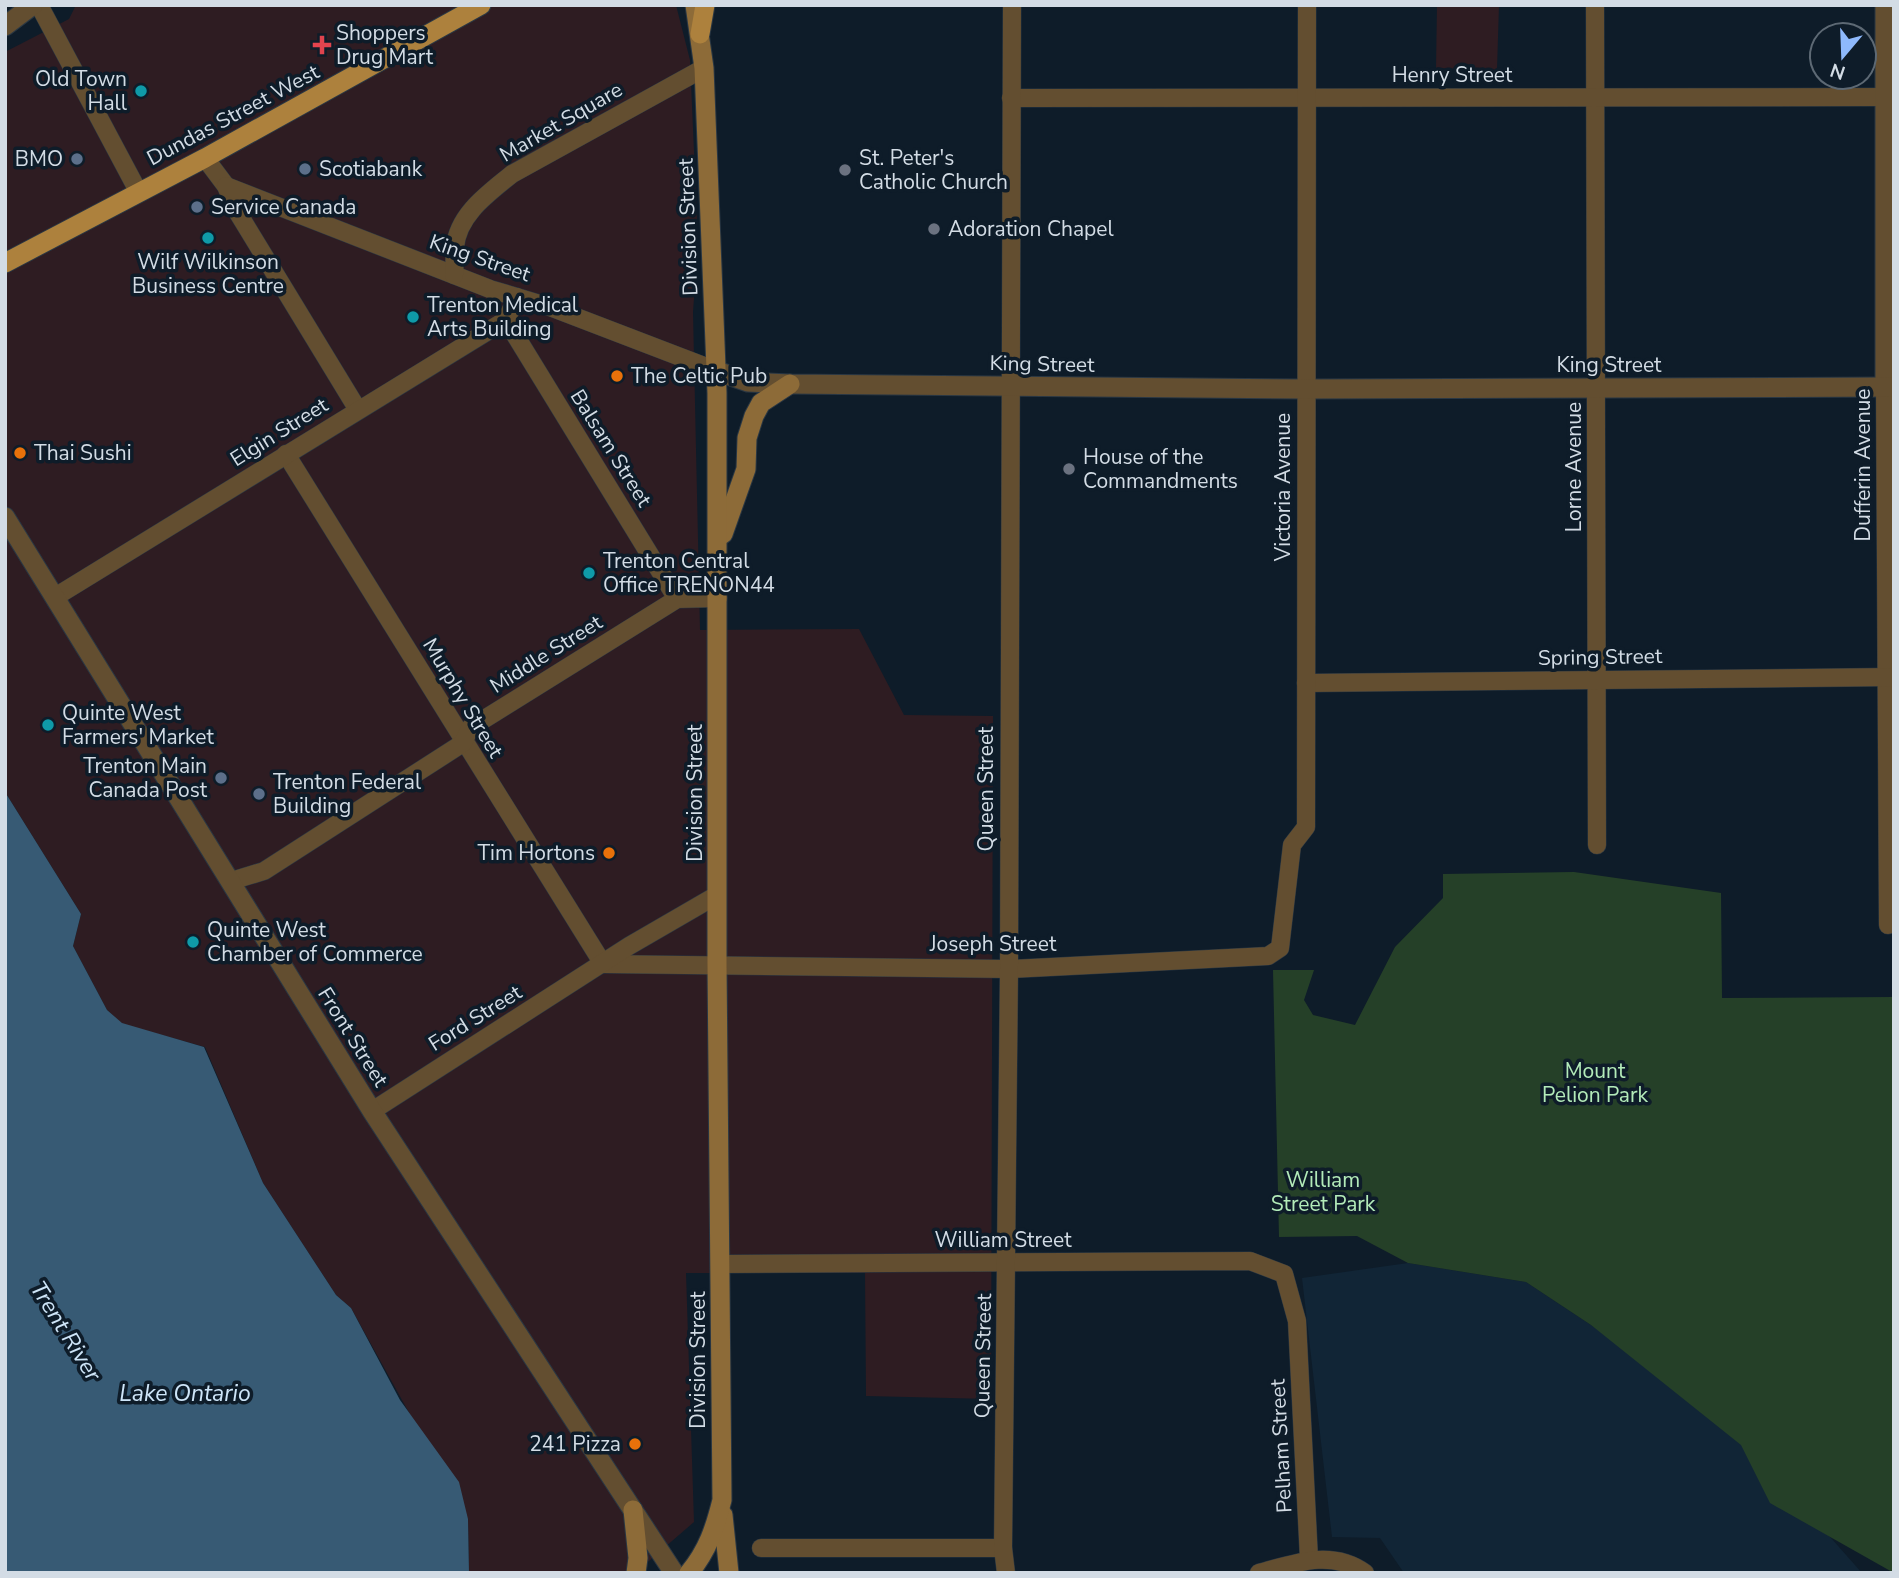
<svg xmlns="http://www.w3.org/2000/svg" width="1899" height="1578" font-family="'Nunito Sans',sans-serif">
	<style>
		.commercial { fill: #2e1c22 }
		.built { fill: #112536 }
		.green { fill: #254028 }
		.water { fill: #375a74 }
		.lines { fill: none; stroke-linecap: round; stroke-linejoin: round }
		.minor-casing { stroke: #2a3743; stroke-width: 19 }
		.tertiary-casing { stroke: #2a3743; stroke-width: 21 }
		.secondary-casing { stroke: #2a3743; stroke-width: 21 }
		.primary-casing { stroke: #2a3743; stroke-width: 21 }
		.minor { stroke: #634e30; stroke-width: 18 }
		.tertiary { stroke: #634e30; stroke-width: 19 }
		.secondary { stroke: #8d6b38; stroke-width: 19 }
		.primary { stroke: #ad813d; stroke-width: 19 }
		.health-dot { fill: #e0444e; stroke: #0e1c29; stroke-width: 2.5 }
		.culture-dot { fill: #0f9aa8; stroke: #0e1c29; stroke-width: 2.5 }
		.service-dot { fill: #5c6f8a; stroke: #0e1c29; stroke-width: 2.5 }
		.worship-dot { fill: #6b7280; stroke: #0e1c29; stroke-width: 2.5 }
		.food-dot { fill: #e8710a; stroke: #0e1c29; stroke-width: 2.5 }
		.labels { text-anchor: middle; stroke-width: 7; stroke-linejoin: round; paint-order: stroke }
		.poi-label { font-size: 21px; fill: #d3dce5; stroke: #0e1c29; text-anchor: start }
		.street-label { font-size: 21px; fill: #d3dce5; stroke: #0e1c29 }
		.park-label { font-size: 21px; fill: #b3ebb9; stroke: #0e1c29 }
		.water-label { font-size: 23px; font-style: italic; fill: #cee5f8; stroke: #0e1c29 }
	</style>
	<rect width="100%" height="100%" fill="#0e1c29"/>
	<!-- commercial -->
	<g class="commercial">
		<polygon points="76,5 676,5 690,60 698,243 693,312 700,630 859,629 904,715 993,716 991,1399 866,1396 865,1273 686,1273 694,1522 635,1573 469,1573 468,1519 351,1308 336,1295 263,1183 205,1047 122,1024 107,1010 73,946 81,914 5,792 5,52 69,19"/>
		<polygon points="1437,5 1499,5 1497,70 1436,68"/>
	</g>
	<!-- built -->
	<polygon class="built" points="1408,1263 1526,1282 1591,1325 1723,1416 1862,1573 1404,1573 1380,1538 1332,1537 1302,1278"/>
	<!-- green -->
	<polygon class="green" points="1574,872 1721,893 1722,998 1894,997 1894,1573 1770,1503 1741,1445 1591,1325 1526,1282 1408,1263 1357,1236 1279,1237 1273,970 1314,970 1304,1000 1313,1015 1355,1025 1395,947 1443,898 1443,874"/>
	<!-- water -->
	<polygon class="water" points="5,792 81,914 73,946 107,1010 122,1023 204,1047 263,1183 336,1295 351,1308 400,1400 459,1482 468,1519 469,1573 5,1573"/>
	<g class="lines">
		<defs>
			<g id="minor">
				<polyline points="39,5 138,191"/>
				<polyline points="1595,5 1597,845"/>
				<polyline points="1011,98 1894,97"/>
				<polyline points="205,158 226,186 235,208 358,410"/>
				<polyline points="226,186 490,289 550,307 717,371"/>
				<path d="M 454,275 C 455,265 454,256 455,247 C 458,214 489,193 512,174 L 704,68"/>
				<polyline points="506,320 677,599"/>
				<polyline points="1885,387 1888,925"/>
				<polyline points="286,454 603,964"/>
				<polyline points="55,597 506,320 517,297"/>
				<polyline points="1306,683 1894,677"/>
				<polyline points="231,881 264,871 463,743 470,728 677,599 718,598"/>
				<polyline points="603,964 1009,969 1268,956 1280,948 1292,845 1306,827 1307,5"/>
				<polyline points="372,1111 629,946 717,895"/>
				<polyline points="721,1264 1250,1261 1284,1274 1297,1321 1309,1559"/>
				<polyline points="761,1548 1003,1548"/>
				<polyline points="1006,1573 1003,1548 1009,969 1012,5"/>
				<path d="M 1259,1573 C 1295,1563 1332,1549 1365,1573"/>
			</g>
			<g id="tertiary">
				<polyline points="1885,5 1885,387"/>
				<polyline points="5,26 33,5"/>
				<polyline points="717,371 748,382 790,384 1305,389 1894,387"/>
				<polyline points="5,517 372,1111 674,1573"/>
			</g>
			<g id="secondary">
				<polyline points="723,534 746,469 747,438 754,416 761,403 790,384"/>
				<polyline points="633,1510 638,1558 636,1573"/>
				<polyline points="723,1515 729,1573"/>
				<path d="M 689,1573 C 708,1550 715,1528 722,1500 L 717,964 L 717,393 L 704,68 L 695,5"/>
			</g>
			<g id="primary">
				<polyline points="700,34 705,5"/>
				<polyline points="5,263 205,158 481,5"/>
			</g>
		</defs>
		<!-- minor casing -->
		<use href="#minor" class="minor-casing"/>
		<!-- tertiary casing -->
		<use href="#tertiary" class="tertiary-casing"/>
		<!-- secondary casing -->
		<use href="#secondary" class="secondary-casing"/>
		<!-- primary casing -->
		<use href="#primary" class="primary-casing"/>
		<!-- minor -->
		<use href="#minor" class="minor"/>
		<!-- tertiary -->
		<use href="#tertiary" class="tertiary"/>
		<!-- secondary -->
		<use href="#secondary" class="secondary"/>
		<!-- primary -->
		<use href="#primary" class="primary"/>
	</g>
	<!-- markers -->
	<path class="health-dot" d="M318.5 34.5h7v7h7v7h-7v7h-7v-7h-7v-7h7z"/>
	<g class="culture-dot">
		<circle cx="141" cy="91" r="7"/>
		<circle cx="208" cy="238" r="7"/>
		<circle cx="413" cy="317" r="7"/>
		<circle cx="589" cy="573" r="7"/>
		<circle cx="48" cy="725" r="7"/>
		<circle cx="193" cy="942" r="7"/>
	</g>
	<g class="service-dot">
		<circle cx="77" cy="159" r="7"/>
		<circle cx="305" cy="169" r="7"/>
		<circle cx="197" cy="207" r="7"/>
		<circle cx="221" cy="778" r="7"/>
		<circle cx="259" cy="794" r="7"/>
	</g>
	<g class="worship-dot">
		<circle cx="845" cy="170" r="7"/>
		<circle cx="934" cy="229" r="7"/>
		<circle cx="1069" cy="469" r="7"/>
	</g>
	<g class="food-dot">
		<circle cx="617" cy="376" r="7"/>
		<circle cx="20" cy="453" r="7"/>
		<circle cx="609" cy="853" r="7"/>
		<circle cx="635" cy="1444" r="7"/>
	</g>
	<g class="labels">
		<!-- poi labels -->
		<g class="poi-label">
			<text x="336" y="40">Shoppers<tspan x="336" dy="24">Drug Mart</tspan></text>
			<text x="127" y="86" text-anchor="end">Old Town<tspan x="127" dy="24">Hall</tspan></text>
			<text x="859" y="165">St. Peter's<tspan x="859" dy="24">Catholic Church</tspan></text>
			<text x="63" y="166" text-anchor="end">BMO</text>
			<text x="319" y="176">Scotiabank</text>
			<text x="211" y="214">Service Canada</text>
			<text x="948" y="236">Adoration Chapel</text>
			<text x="208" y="269" text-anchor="middle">Wilf Wilkinson<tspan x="208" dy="24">Business Centre</tspan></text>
			<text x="427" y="312">Trenton Medical<tspan x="427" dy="24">Arts Building</tspan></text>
			<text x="631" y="383">The Celtic Pub</text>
			<text x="34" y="460">Thai Sushi</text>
			<text x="1083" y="464">House of the<tspan x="1083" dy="24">Commandments</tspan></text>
			<text x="603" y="568">Trenton Central<tspan x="603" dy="24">Office TRENON44</tspan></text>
			<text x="62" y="720">Quinte West<tspan x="62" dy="24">Farmers' Market</tspan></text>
			<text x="207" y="773" text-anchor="end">Trenton Main<tspan x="207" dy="24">Canada Post</tspan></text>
			<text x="273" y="789">Trenton Federal<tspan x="273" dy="24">Building</tspan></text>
			<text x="595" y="860" text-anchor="end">Tim Hortons</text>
			<text x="207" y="937">Quinte West<tspan x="207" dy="24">Chamber of Commerce</tspan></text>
			<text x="621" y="1451" text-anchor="end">241 Pizza</text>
		</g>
		<!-- street labels -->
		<g class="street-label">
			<text x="1452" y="82">Henry Street</text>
			<text transform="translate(233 115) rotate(-28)" y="7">Dundas Street West</text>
			<text transform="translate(561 122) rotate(-30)" y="7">Market Square</text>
			<text transform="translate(688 227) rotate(-92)" y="7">Division Street</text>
			<text transform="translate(480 258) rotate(19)" y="7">King Street</text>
			<text transform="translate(1042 364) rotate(1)" y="7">King Street</text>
			<text x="1609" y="372">King Street</text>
			<text transform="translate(279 432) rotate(-32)" y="7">Elgin Street</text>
			<text transform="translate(611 448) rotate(58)" y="7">Balsam Street</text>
			<text transform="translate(1863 465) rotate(-90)" y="7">Dufferin Avenue</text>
			<text transform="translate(1574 467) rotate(-90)" y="7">Lorne Avenue</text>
			<text transform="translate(1283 487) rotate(-90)" y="7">Victoria Avenue</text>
			<text transform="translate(546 654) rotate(-32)" y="7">Middle Street</text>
			<text transform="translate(1600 657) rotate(-1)" y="7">Spring Street</text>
			<text transform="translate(463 698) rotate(59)" y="7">Murphy Street</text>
			<text transform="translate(986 789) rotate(-90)" y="7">Queen Street</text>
			<text transform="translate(695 793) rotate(-90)" y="7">Division Street</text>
			<text x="993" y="951">Joseph Street</text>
			<text transform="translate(475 1018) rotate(-32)" y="7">Ford Street</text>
			<text transform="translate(353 1037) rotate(58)" y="7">Front Street</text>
			<text x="1003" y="1247">William Street</text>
			<text transform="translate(983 1356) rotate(-89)" y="7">Queen Street</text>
			<text transform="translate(698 1360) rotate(-90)" y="7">Division Street</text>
			<text transform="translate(1281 1446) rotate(-93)" y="7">Pelham Street</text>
		</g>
		<!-- park labels -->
		<g class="park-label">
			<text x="1595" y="1078">Mount<tspan x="1595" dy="24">Pelion Park</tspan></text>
			<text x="1323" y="1187">William<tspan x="1323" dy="24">Street Park</tspan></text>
		</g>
		<!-- water labels -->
		<g class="water-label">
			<text transform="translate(66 1331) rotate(58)" y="8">Trent River</text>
			<text x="185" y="1401">Lake Ontario</text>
		</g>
	</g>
	<!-- border -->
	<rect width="1899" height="1578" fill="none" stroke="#d3dce5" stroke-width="14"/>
	<!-- north arrow -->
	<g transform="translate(1843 56) rotate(199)"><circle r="33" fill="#0e1c29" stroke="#5d6974" stroke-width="2"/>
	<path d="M0-5L12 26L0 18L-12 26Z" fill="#8eb9fc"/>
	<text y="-10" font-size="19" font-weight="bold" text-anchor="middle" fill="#d3dce5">N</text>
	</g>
</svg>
